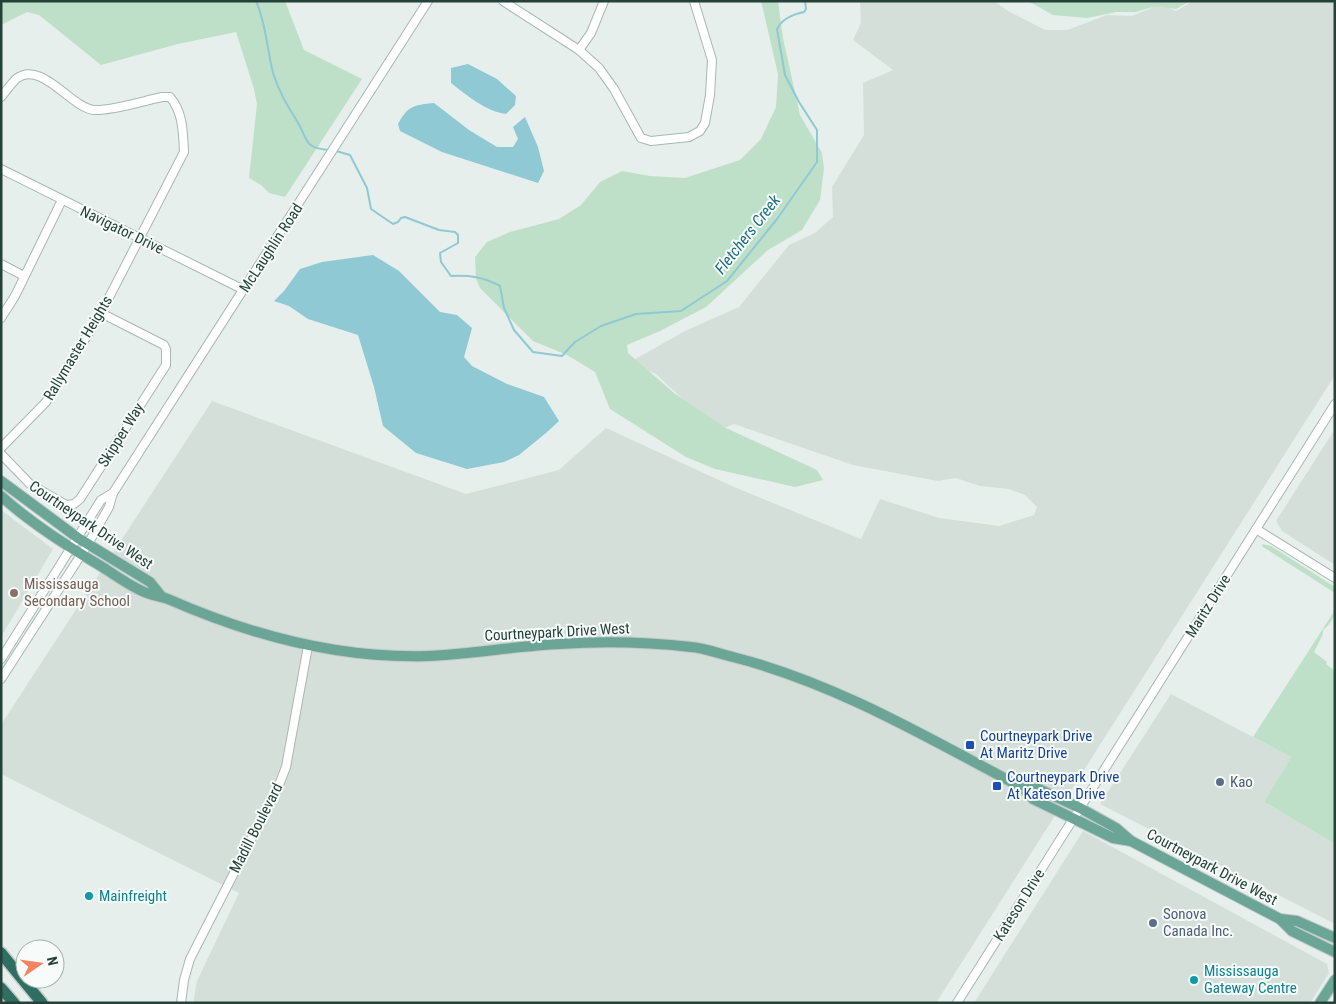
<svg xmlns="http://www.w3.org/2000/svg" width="1336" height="1004" font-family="'Roboto Condensed',sans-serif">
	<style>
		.built { fill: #d4dfda }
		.green { fill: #bfe0c8 }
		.water { fill: #8ec9d4 }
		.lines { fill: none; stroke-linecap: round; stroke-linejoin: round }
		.stream { stroke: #8ec9d4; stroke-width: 2 }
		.minor-casing { stroke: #a8b8b2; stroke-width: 10 }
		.major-casing { stroke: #c2cac8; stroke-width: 12 }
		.highway-casing { stroke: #c2cac8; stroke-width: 14 }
		.minor { stroke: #fff; stroke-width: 8 }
		.major { stroke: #6aa596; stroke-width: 10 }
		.highway { stroke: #2f6f62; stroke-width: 11 }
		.education-dot { fill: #8d6e63; stroke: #f7fbf9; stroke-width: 2 }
		.transit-dot { fill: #1a4fb4; stroke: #f7fbf9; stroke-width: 2 }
		.service-dot { fill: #5c6f8a; stroke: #f7fbf9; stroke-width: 2 }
		.culture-dot { fill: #0f9aa8; stroke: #f7fbf9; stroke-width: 2 }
		.labels { text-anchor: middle; stroke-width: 4; stroke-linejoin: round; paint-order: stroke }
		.street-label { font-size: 15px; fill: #24423a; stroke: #f7fbf9 }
		.education-label { font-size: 15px; fill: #785e54; stroke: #f7fbf9; text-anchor: start }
		.transit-label { font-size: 15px; fill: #164399; stroke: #f7fbf9; text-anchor: start }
		.service-label { font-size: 15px; fill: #4e5e75; stroke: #f7fbf9; text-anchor: start }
		.culture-label { font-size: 15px; fill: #0d838f; stroke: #f7fbf9; text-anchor: start }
		.water-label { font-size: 16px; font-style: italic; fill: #1c6f80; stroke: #f7fbf9 }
	</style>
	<rect width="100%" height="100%" fill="#e6efeb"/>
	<!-- built -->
	<g class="built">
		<polygon points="860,1 994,1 1008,11 1045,30 1067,30 1107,15 1132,16 1161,4 1176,11 1193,1 1335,1 1335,375 936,1003 193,1003 197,981 239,893 1,774 1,727 4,720 212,401 466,494 559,470 606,428 734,487 861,539 880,499 939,518 999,526 1034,515 1037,507 1025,495 1009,489 980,486 956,478 938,481 853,465 734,424 717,431 656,374 630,362 685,331 739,307 789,245 815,233 833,217 832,187 864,135 863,83 893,70 853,40 861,23"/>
		<polygon points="1335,429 1335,565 1282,531 1276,521"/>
		<polygon points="1,510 53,549 1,637"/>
		<polygon points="1171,694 1291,757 1264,802 1335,844 1335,924 1100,804"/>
		<polygon points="1083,831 1327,964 1329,973 1310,1003 974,1003"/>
	</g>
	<!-- green -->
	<g class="green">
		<polygon points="1,1 285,1 304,50 362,79 285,197 269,193 261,185 249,178 257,104 254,89 236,32 178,44 101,65 39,15 27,12 1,25"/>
		<polygon points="761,1 778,1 783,38 800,115 822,153 824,168 820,200 802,230 768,250 706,307 660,331 627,345 628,353 674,393 726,428 817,470 823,480 795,487 715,469 686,457 610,409 595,372 567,355 533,341 480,288 476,279 475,257 487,242 510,232 559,219 581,205 600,182 622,171 650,176 685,178 740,160 761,139 776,107 778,74"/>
		<polygon points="1028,1 1190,1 1176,9 1157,6 1135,12 1116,12 1087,18 1053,15"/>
		<polygon points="1262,544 1271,546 1335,587 1335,593 1263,547"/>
		<path d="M 1335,610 C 1335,618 1329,625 1323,630 L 1323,634 L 1314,652 L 1327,662 L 1326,664 L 1335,671 L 1335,844 L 1264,802 L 1291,757 L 1253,737 Z"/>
	</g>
	<!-- water -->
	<g class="water">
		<path d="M 468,64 L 497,79 L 516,96 L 515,105 L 506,114 C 485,111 468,96 451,83 L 451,68 Z"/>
		<path d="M 434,103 L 469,130 L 497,147 L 513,147 L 518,139 L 513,127 L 525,117 L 538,147 L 544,171 L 538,183 L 442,152 L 400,131 L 398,124 C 408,105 415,105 434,103 Z"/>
		<polygon points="373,255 399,271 440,312 457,315 472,328 464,357 472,366 507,384 544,397 559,421 546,433 519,455 504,462 467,469 416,453 383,426 374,387 358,335 308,319 289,306 274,301 284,291 300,269 322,262"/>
	</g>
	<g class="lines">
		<!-- stream -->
		<g class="stream">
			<path d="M 256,1 C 266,23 267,49 273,73 C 279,92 287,105 297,121 C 309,141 303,147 328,150"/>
			<path d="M 336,151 L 350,155 L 367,188 L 371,209 L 393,224 L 398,222 L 401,218 L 405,217 L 439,230 L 455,232 L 458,235 L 458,243 L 440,253 L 441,262 L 451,276 C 470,275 483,277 500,286 L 504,308 L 514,330 L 533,352 L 562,356 L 575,342 L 601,326 L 636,314 L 681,311 L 727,281 L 777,219 L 817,162 L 817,130 L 799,102 L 785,75 L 777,29 C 782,19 794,14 804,12 L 806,9 L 805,1"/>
		</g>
		<defs>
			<g id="minor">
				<polyline points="503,1 579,50 599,68 614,89 641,138 651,141 689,137 700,131 705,123 710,95 712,60 694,1"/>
				<polyline points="579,50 591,33 604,1"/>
				<path d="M 1,97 C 6,91 11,84 16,79 C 41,59 71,108 94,110 C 111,111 143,101 162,97 L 170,97 C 183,112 183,132 184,152 L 101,313 L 46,402 L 1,448"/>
				<polyline points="1,169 244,290"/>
				<polyline points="1,264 24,276"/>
				<polyline points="1,318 15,296 62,200"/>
				<polyline points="1,454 30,484 61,502 66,505 74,504 80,499 166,365 166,349 164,345 101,313"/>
				<polyline points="1256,529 1335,578"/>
				<polyline points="1,659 101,500 113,493"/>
				<polyline points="1,679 88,544 109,507 113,493 428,1"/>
				<polyline points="181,1003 184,980 190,959 279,785 286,767 308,646"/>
				<polyline points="957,1003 1335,404"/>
			</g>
			<g id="major">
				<polyline points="1,481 78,538 150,582 162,597"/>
				<path d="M 1,496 C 32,524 69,547 104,568 C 116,576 129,585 142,591 C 150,595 159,596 168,599 C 250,635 338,659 428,656 C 472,654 516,646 559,644 C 603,641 647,642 691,647 C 705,648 720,654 733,657 C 836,683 930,739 1023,788 L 1033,799 L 1062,813 L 1113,838 L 1131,841"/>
				<polyline points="1023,788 1039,789 1080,808 1116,828 1131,841 1280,919 1292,931 1335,952"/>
				<polyline points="1280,919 1297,921 1335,938"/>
				<polyline points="1320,1003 1335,980"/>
			</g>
			<g id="highway">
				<polyline points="1,953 42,1003"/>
				<polyline points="1,988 14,1003"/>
			</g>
		</defs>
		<!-- minor casing -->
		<use href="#minor" class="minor-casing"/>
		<!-- major casing -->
		<use href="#major" class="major-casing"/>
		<!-- highway casing -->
		<use href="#highway" class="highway-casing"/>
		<!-- minor -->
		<use href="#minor" class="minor"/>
		<!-- major -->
		<use href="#major" class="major"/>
		<!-- highway -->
		<use href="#highway" class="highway"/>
	</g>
	<!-- markers -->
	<circle class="education-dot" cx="14" cy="593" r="5"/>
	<g class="transit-dot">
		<rect x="965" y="740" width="10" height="10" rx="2.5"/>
		<rect x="992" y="781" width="10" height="10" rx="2.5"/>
	</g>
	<g class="service-dot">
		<circle cx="1220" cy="782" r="5"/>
		<circle cx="1153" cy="923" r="5"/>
	</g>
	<g class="culture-dot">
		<circle cx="89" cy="896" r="5"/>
		<circle cx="1194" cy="980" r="5"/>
	</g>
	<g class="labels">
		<!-- street labels -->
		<g class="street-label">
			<text transform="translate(122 230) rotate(26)" y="5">Navigator Drive</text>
			<text transform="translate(271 248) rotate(-57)" y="5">McLaughlin Road</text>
			<text transform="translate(78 348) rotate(-59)" y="5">Rallymaster Heights</text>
			<text transform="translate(121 435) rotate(-58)" y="5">Skipper Way</text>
			<text transform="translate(91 525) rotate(34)" y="5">Courtneypark Drive West</text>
			<text transform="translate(1208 606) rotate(-58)" y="5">Maritz Drive</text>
			<text transform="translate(557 632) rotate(-3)" y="5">Courtneypark Drive West</text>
			<text transform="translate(256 828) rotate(-63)" y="5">Madill Boulevard</text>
			<text transform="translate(1212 867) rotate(28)" y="5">Courtneypark Drive West</text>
			<text transform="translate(1019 905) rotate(-58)" y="5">Kateson Drive</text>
		</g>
		<!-- education labels -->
		<g class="education-label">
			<text x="24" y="589">Mississauga<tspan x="24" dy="17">Secondary School</tspan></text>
		</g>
		<!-- transit labels -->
		<g class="transit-label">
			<text x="980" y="741">Courtneypark Drive<tspan x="980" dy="17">At Maritz Drive</tspan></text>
			<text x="1007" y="782">Courtneypark Drive<tspan x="1007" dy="17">At Kateson Drive</tspan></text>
		</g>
		<!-- service labels -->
		<g class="service-label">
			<text x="1230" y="787">Kao</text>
			<text x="1163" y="919">Sonova<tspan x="1163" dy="17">Canada Inc.</tspan></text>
		</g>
		<!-- culture labels -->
		<g class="culture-label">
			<text x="99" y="901">Mainfreight</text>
			<text x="1204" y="976">Mississauga<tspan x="1204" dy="17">Gateway Centre</tspan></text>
		</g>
		<!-- water labels -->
		<g class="water-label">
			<text transform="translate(747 234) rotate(-52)" y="6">Fletchers Creek</text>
		</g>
	</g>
	<!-- border -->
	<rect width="1336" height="1004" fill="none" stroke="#24423a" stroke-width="5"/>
	<!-- north arrow -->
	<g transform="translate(40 964) rotate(77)"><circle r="24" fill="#f7fbf9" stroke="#a3b1ad"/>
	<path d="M0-4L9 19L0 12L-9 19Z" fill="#f4845f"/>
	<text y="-8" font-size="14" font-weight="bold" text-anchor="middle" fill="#24423a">N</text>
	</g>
</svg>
